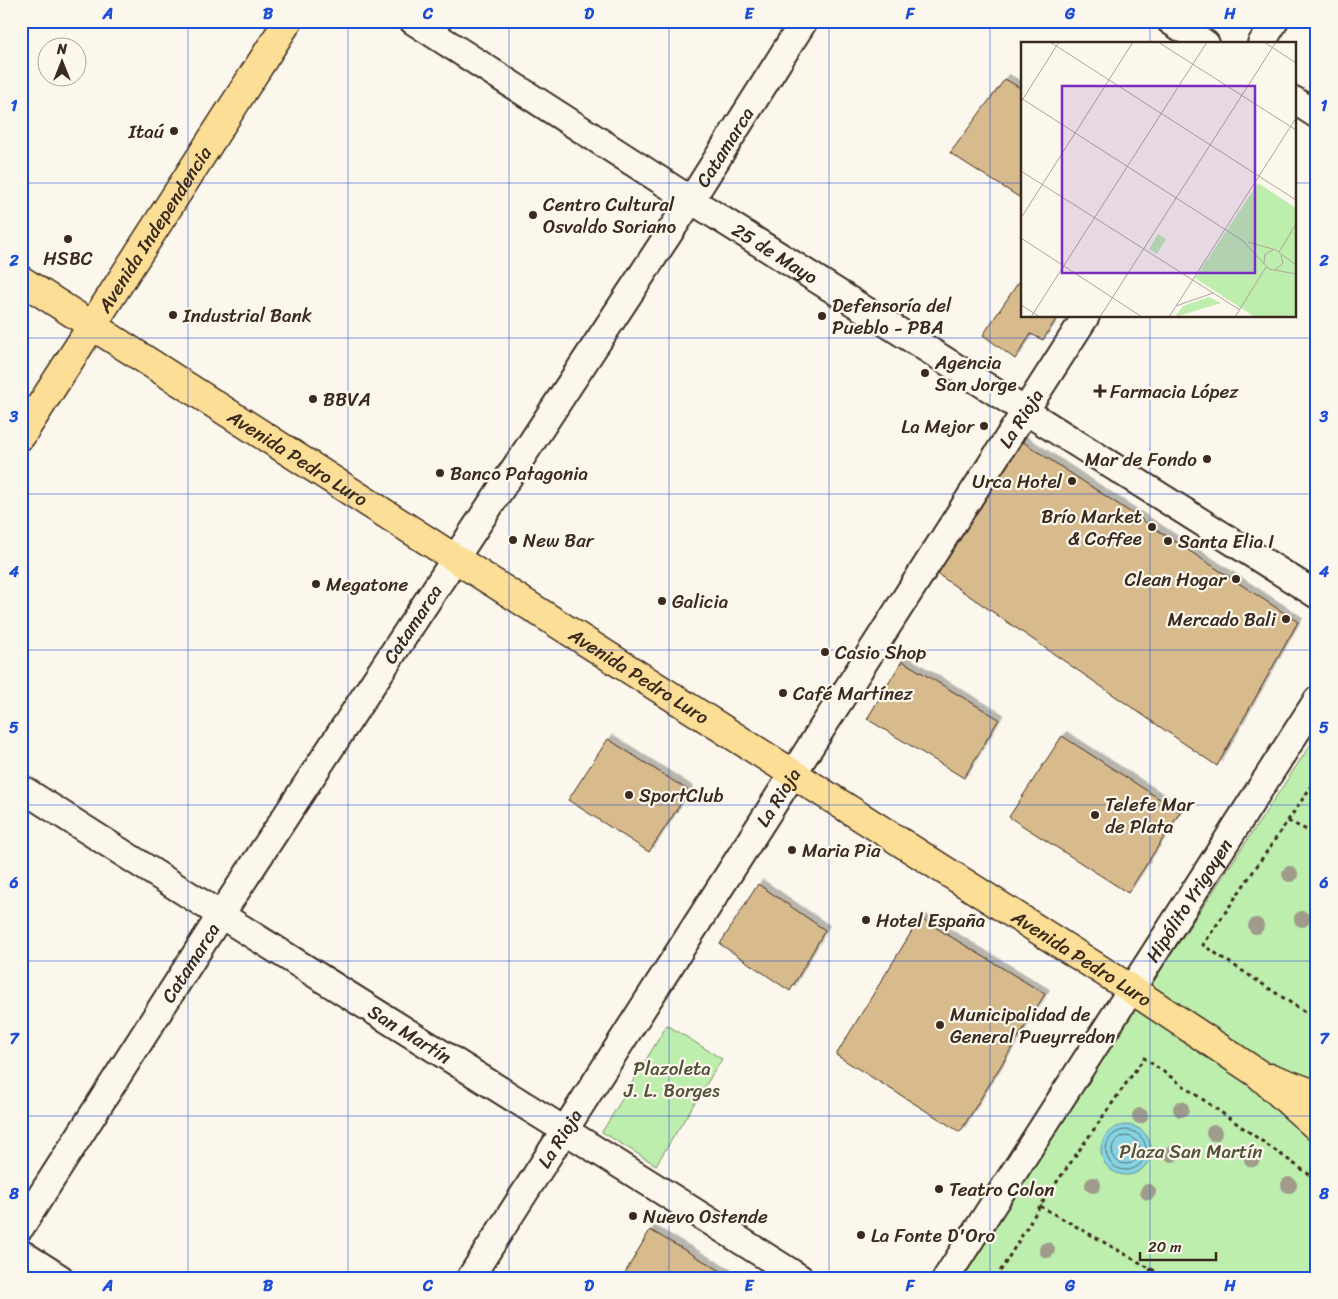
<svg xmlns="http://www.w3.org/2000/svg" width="1338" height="1299" font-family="Sriracha,sans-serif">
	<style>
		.green { fill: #bdeeae; stroke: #7c8c66 }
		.water { fill: #85d3e3; stroke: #678f94 }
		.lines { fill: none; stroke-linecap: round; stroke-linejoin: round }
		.shore { stroke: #596e6d; stroke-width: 1 }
		.building { fill: #d8bb8d; stroke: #3b2a1e; filter: url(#shadow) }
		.minor-casing { stroke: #3b2a1e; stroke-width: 30 }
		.major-casing { stroke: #3b2a1e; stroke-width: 31 }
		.path { stroke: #3b2a1e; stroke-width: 3; stroke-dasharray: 4 4; stroke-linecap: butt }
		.minor { stroke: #fbf7ec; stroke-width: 26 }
		.major { stroke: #fdde96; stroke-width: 28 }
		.tree { fill: #a09c8b }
		.grid { fill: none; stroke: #1d4ed8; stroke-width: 1; stroke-opacity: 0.55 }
		.poi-dot { fill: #3b2a1e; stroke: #fbf7ec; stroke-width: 2 }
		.labels { text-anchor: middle; stroke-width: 4.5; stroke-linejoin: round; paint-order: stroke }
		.poi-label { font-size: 19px; fill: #3b2a1e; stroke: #fbf7ec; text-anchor: start }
		.street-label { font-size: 19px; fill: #3b2a1e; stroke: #fbf7ec }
		.park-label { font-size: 19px; fill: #55513b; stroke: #fbf7ec }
		.inset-road { fill: none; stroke: #aea59a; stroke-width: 1 }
		.view { fill: #7b2cbf; fill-opacity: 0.15; stroke: #7b2cbf; stroke-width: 2.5 }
		.inset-edge { fill: none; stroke: #3b2a1e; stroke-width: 2.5 }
		.neatline { fill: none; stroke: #1d4ed8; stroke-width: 2 }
		.grid-label { font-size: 16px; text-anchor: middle; font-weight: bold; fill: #1d4ed8 }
	</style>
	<defs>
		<filter id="shadow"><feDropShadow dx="4.5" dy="-4.5" stdDeviation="0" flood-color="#0004"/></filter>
	</defs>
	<rect width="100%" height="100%" fill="#fbf7ec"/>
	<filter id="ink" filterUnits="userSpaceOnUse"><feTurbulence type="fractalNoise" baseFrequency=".02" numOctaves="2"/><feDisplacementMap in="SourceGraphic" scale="10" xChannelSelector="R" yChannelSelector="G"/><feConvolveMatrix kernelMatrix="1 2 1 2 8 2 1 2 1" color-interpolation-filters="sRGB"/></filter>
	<g filter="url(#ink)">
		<!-- green -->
		<g class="green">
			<polygon points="1317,735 1317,1278 959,1278 1002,1209"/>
			<polygon points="667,1025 722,1059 656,1165 602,1132"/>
		</g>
		<!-- water -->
		<circle class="water" cx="1126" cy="1150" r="25"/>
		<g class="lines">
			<!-- shore -->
			<g class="shore">
				<circle cx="1126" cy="1150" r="20"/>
				<circle cx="1126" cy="1150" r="14"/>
			</g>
		</g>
		<!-- building -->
		<g class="building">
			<polygon points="1005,79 1022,89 1022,199 950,153"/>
			<polygon points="1022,277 1022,316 1058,316 1043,340 1031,334 1015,359 983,335"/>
			<polygon points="1020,440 1298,622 1217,766 936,573"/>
			<polygon points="902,661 999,719 964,778 867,719"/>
			<polygon points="1062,736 1180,812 1128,893 1009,817"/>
			<polygon points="608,739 689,791 649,852 568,800"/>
			<polygon points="758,884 825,930 790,991 720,944"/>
			<polygon points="920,918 1045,994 960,1132 836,1055"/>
			<polygon points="650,1230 733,1278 622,1278"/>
		</g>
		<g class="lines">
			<defs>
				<g id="minor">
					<path id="s1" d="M 413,21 L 691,200 L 1317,595"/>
					<polyline points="1170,21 1206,44"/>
					<polyline points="1261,44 1275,21"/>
					<polyline points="1294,100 1317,115"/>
					<path id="s2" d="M 21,788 C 279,954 541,1114 800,1278"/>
					<path id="s3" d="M 21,1227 L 220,916 L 691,200 L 804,21"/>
					<polyline points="21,1253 60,1278"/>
					<path id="s4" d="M 470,1278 L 1086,316"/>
					<path id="s5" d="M 946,1278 L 1317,700"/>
				</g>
				<g id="major">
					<path id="s6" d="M 21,280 L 456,559 L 1131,989 L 1257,1073 L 1317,1127"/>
					<path id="s7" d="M 21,436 L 288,21"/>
					<polyline points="1271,1078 1317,1095"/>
				</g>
			</defs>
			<!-- minor casing -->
			<use href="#minor" class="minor-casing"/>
			<!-- major casing -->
			<use href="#major" class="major-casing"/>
			<!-- path -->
			<g class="path">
				<polyline points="1317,778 1203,945 1317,1020"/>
				<polyline points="1288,821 1317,835"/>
				<polyline points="1040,1206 1167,1278"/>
				<polyline points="996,1278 1040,1206 1144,1058 1317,1180"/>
				<polyline points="1145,1278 1152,1268"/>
			</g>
			<!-- minor -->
			<use href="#minor" class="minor"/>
			<!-- major -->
			<use href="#major" class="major"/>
		</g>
		<!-- trees -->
		<g class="tree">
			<circle cx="1290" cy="874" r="8"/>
			<circle cx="1302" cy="919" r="8"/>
			<circle cx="1256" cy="926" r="8"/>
			<circle cx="1181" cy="1109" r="8"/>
			<circle cx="1140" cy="1116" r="8"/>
			<circle cx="1214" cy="1133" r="8"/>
			<circle cx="1172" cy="1154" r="8"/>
			<circle cx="1252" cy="1159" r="8"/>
			<circle cx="1093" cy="1185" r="8"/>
			<circle cx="1289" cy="1185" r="8"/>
			<circle cx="1148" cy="1192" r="8"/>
			<circle cx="1047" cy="1250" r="8"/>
		</g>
	</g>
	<!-- grid -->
	<path class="grid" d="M 188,21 L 188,1278M 348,21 L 348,1278M 509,21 L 509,1278M 669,21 L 669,1278M 829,21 L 829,1278M 990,21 L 990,1278M 1150,21 L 1150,44M 21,183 L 1022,183M 1294,183 L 1317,183M 1150,316 L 1150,1278M 21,338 L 1317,338M 21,494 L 1317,494M 21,650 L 1317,650M 21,805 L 1317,805M 21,961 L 1317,961M 21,1116 L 1317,1116"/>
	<!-- markers -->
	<g class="poi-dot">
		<circle cx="174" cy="131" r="5"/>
		<circle cx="533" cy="215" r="5"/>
		<circle cx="68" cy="239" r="5"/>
		<circle cx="173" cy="315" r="5"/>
		<circle cx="822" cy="316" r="5"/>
		<circle cx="925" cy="373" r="5"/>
		<path d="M1097.5 383.5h5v5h5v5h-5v5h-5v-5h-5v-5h5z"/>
		<circle cx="313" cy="399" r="5"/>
		<circle cx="984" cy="426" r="5"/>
		<circle cx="1207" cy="459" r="5"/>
		<circle cx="440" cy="473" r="5"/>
		<circle cx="1072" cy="481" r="5"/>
		<circle cx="1152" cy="527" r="5"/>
		<circle cx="513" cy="540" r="5"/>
		<circle cx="1168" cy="541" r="5"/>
		<circle cx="1236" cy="579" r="5"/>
		<circle cx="316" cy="584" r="5"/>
		<circle cx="662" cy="601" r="5"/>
		<circle cx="1286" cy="619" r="5"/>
		<circle cx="825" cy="652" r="5"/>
		<circle cx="783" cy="693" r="5"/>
		<circle cx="629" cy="795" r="5"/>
		<circle cx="1095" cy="815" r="5"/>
		<circle cx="792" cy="850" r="5"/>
		<circle cx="866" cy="920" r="5"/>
		<circle cx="940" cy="1025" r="5"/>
		<circle cx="939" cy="1189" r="5"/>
		<circle cx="633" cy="1216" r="5"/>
		<circle cx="861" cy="1235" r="5"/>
	</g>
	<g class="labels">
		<!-- poi labels -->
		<g class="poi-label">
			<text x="164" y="138" text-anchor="end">Itaú</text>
			<text x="543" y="211">Centro Cultural<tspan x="543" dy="22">Osvaldo Soriano</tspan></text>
			<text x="68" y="265" text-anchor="middle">HSBC</text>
			<text x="832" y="312">Defensoría del<tspan x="832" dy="22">Pueblo - PBA</tspan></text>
			<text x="183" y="322">Industrial Bank</text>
			<text x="935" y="369">Agencia<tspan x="935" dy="22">San Jorge</tspan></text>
			<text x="1110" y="398">Farmacia López</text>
			<text x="323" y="406">BBVA</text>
			<text x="974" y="433" text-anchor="end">La Mejor</text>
			<text x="1197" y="466" text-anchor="end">Mar de Fondo</text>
			<text x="450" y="480">Banco Patagonia</text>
			<text x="1062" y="488" text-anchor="end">Urca Hotel</text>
			<text x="1142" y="523" text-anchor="end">Brío Market<tspan x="1142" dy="22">&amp; Coffee</tspan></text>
			<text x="523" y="547">New Bar</text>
			<text x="1178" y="548">Santa Elia I</text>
			<text x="1226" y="586" text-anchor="end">Clean Hogar</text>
			<text x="326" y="591">Megatone</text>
			<text x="672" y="608">Galicia</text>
			<text x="1276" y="626" text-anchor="end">Mercado Bali</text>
			<text x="835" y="659">Casio Shop</text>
			<text x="793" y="700">Café Martínez</text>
			<text x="639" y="802">SportClub</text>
			<text x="1105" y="811">Telefe Mar<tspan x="1105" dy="22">de Plata</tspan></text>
			<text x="802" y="857">Maria Pia</text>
			<text x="876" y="927">Hotel España</text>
			<text x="950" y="1021">Municipalidad de<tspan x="950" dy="22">General Pueyrredon</tspan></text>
			<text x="949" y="1196">Teatro Colon</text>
			<text x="643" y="1223">Nuevo Ostende</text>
			<text x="871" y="1242">La Fonte D'Oro</text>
		</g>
		<!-- street labels -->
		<g class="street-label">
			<text dy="7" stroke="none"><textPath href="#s3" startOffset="1289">Catamarca</textPath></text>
			<text dy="7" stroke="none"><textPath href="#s7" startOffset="246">Avenida Independencia</textPath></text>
			<text dy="7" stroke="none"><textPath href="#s1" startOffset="430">25 de Mayo</textPath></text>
			<text dy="7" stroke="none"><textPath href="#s4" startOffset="1021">La Rioja</textPath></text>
			<text dy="7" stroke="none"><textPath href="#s6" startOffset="329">Avenida Pedro Luro</textPath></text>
			<text dy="7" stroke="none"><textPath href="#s3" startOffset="719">Catamarca</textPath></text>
			<text dy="7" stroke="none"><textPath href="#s6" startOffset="734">Avenida Pedro Luro</textPath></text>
			<text dy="7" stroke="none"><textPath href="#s4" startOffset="571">La Rioja</textPath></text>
			<text dy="7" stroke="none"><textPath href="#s5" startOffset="449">Hipólito Yrigoyen</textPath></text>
			<text dy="7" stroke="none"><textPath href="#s6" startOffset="1259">Avenida Pedro Luro</textPath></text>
			<text dy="7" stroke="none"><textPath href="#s3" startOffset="314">Catamarca</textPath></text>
			<text dy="7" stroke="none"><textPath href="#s2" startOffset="460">San Martín</textPath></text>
			<text dy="7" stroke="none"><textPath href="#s4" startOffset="166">La Rioja</textPath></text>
		</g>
		<!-- park labels -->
		<g class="park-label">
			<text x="672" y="1075">Plazoleta<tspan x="672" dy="22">J. L. Borges</tspan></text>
			<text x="1191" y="1158">Plaza San Martín</text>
		</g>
	</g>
	<!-- overview -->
	<g transform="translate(1021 42)">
		<rect width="275" height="275" fill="#fbf7ec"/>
		<path d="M 237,141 L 275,166 L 275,275 L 234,275 L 174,236 ZM 137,192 L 145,197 L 136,212 L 128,207 ZM 188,255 L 200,261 L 154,275 L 162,264 Z" fill="#bdeeae"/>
		<path class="inset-road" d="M 29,0 L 275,158M 137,0 L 275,88M 243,0 L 275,21M 0,56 L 222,199 L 248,227 L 275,232M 0,60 L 38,0M 0,129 L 219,268M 0,176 L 112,0M 0,196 L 121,275M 227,200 L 255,208 L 275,223M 258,210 L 275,182M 243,221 L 244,212 L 252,208M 254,228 L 262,221 L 260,213M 0,263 L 19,275M 155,264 L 192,251M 10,275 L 186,0M 79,275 L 255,0M 148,275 L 275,76M 214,275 L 245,225"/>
		<path class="view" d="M 41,44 L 234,44 L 234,231 L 41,231 Z"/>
		<rect width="275" height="275" class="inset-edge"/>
	</g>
	<!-- margin -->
	<rect width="1338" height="1299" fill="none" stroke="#fbf7ec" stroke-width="55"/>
	<!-- north arrow -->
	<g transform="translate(62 62)"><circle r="24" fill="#fbf7ec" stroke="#aea59a"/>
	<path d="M0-4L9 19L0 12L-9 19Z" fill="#3b2a1e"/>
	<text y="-8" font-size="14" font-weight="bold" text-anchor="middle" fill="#3b2a1e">N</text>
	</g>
	<!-- scale -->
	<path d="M1140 1252v8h76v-8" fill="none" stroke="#3b2a1e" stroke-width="2.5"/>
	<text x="1148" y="1252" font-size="15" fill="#3b2a1e" stroke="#fbf7ec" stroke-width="4" paint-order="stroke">20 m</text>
	<rect x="28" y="28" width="1282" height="1244" class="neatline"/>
	<g class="grid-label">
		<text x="108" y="19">A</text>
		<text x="268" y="19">B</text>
		<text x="428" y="19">C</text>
		<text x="589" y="19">D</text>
		<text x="749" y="19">E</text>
		<text x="910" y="19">F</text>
		<text x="1070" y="19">G</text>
		<text x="1230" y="19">H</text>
		<text x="14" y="111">1</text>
		<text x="1324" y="111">1</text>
		<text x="14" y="266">2</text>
		<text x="1324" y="266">2</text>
		<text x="14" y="422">3</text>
		<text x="1324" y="422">3</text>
		<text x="14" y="577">4</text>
		<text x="1324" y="577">4</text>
		<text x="14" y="733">5</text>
		<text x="1324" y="733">5</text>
		<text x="14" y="888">6</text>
		<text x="1324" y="888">6</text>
		<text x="14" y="1044">7</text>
		<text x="1324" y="1044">7</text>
		<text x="14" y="1199">8</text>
		<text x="1324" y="1199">8</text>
		<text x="108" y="1291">A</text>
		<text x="268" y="1291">B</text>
		<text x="428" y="1291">C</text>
		<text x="589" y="1291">D</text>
		<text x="749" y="1291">E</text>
		<text x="910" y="1291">F</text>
		<text x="1070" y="1291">G</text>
		<text x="1230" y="1291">H</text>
	</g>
</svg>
